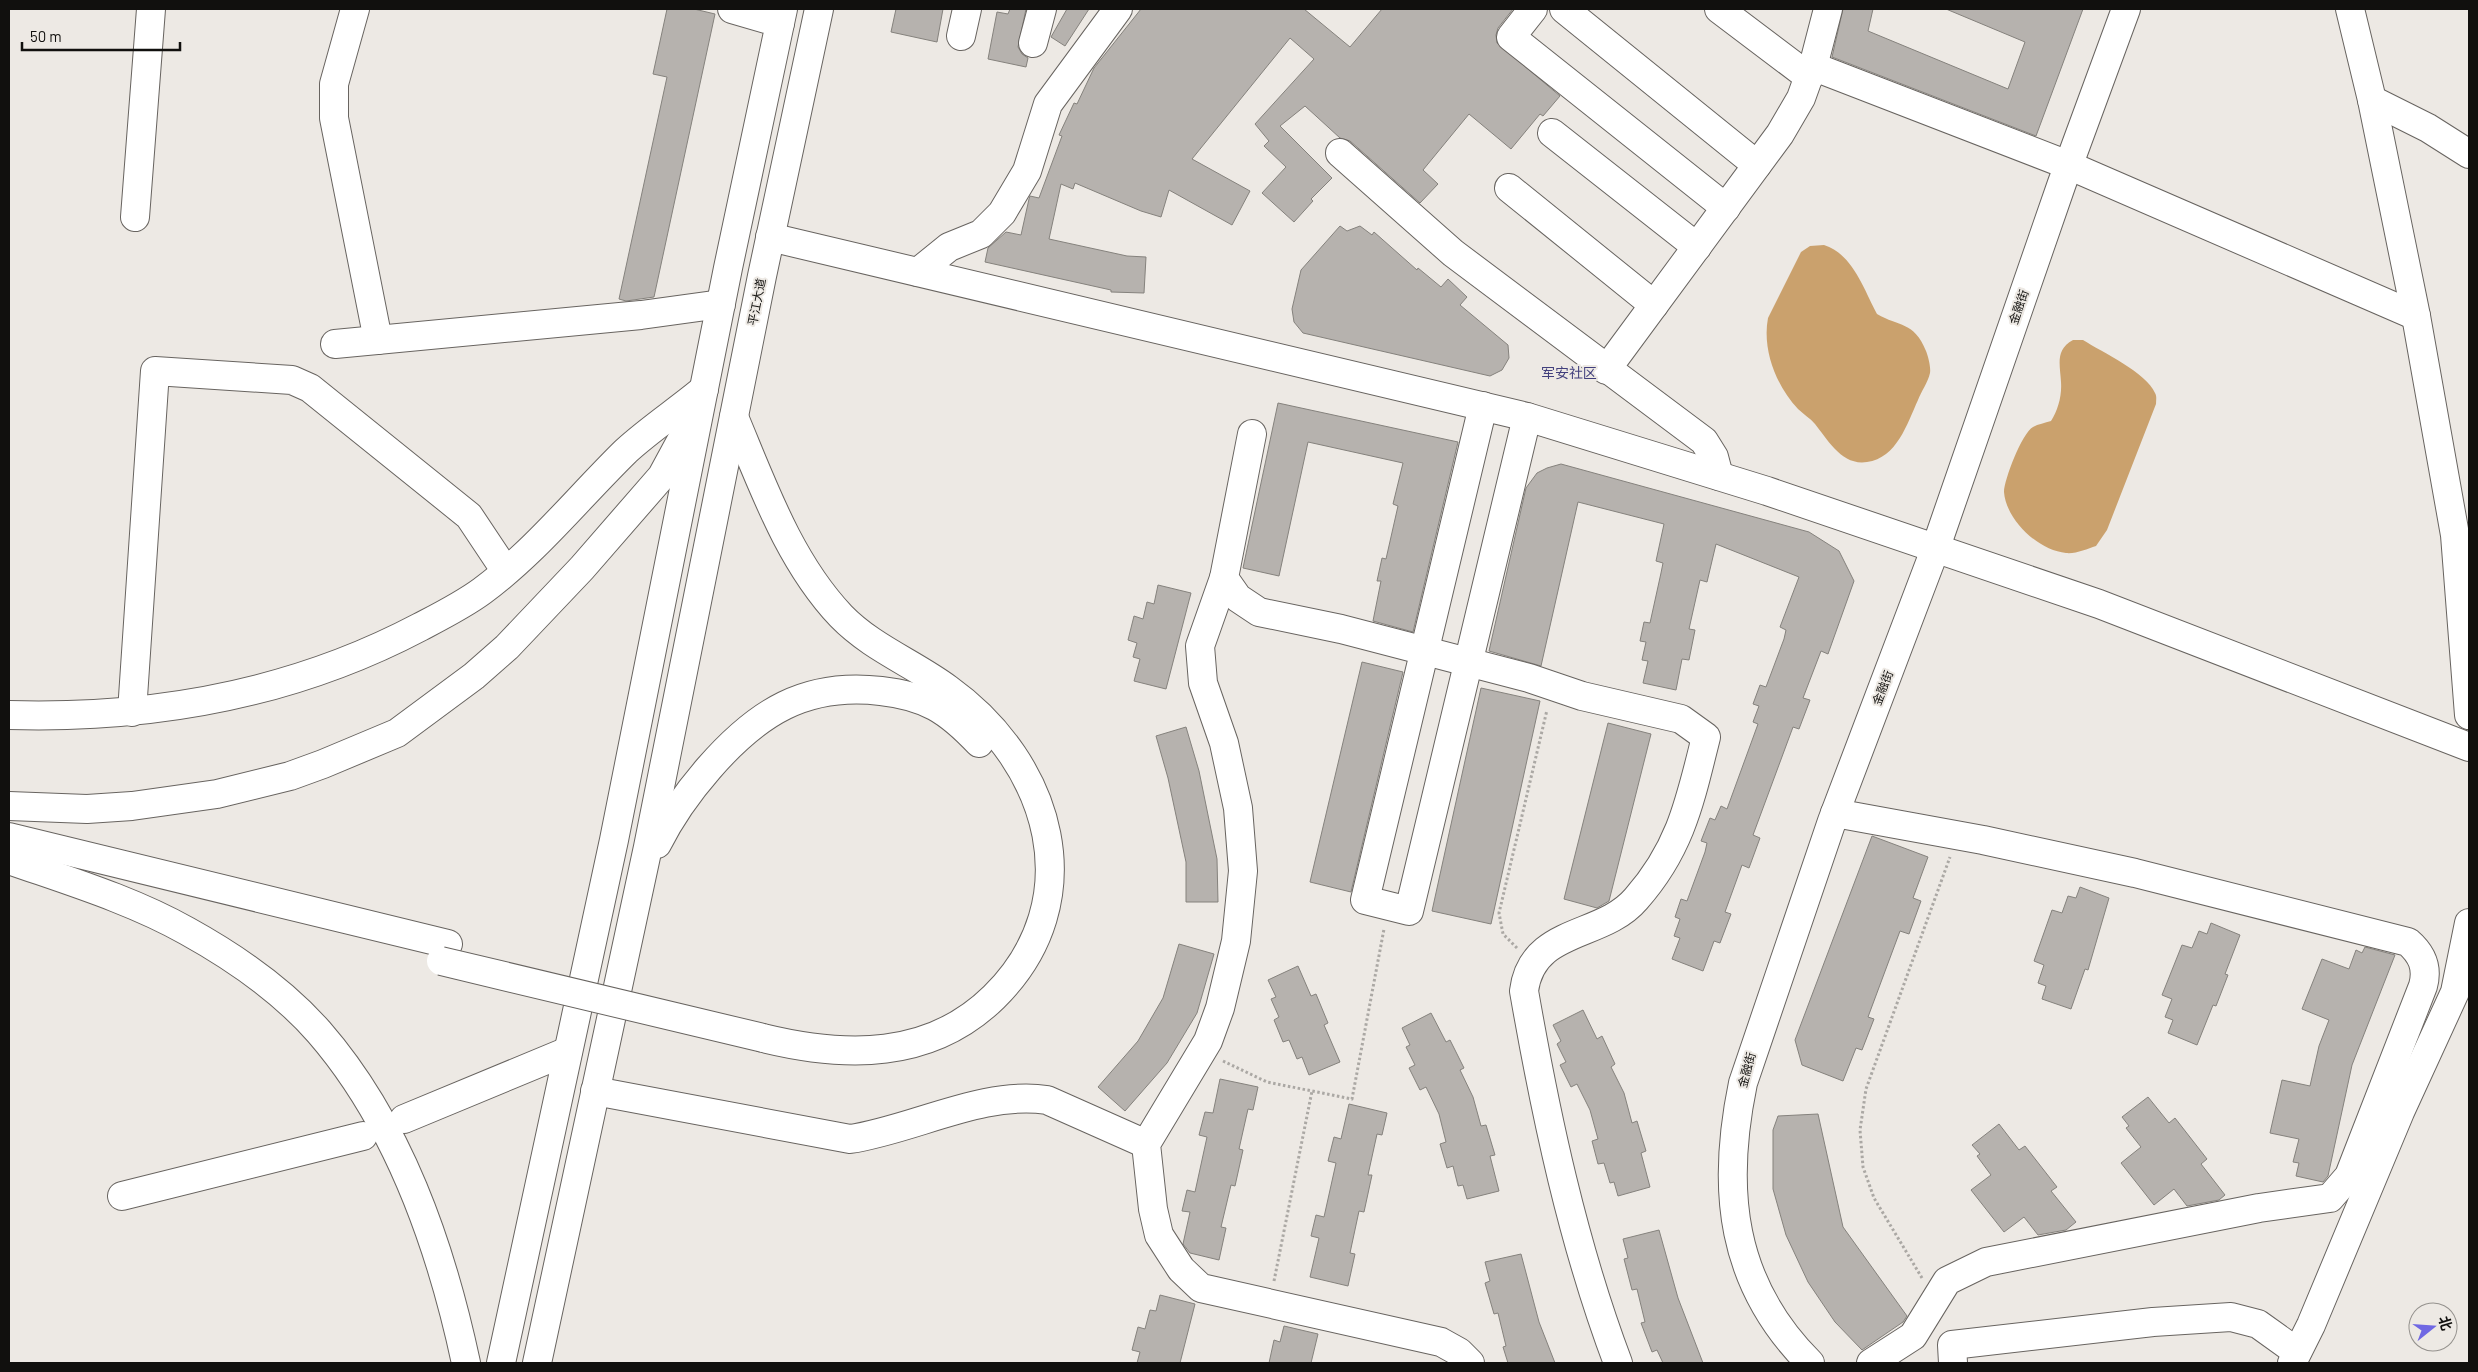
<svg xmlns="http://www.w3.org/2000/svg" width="2478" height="1372" font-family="Barlow,'Noto Sans SC',sans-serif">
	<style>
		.water { fill: #caa16d }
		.building { fill: #b6b2ae; stroke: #85827d }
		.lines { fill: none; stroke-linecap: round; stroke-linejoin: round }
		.minor-casing { stroke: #686460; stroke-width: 30 }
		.highway-casing { stroke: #686460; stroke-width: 30 }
		.path { stroke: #aba8a4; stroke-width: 3; stroke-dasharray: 2.5 2.5; stroke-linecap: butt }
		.minor { stroke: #fff; stroke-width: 28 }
		.highway { stroke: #fff; stroke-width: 28 }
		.highway-bridge-casing { stroke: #686460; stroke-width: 30; stroke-linecap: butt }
		.highway-bridge { stroke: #fff; stroke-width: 28 }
		.labels { text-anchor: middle; stroke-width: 4; stroke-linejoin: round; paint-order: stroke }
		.street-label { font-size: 12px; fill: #11100e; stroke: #ede9e4 }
		.neighbourhood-label { font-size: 14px; fill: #413f7c; stroke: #ede9e4 }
	</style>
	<rect width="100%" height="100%" fill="#ede9e4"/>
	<!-- water -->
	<g class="water">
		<path d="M 1824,245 C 1853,254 1864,290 1877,314 C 1899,327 1914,321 1926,351 C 1928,356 1931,367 1930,373 C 1928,382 1921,392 1918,400 C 1907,424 1897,458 1867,462 C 1842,466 1828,440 1815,424 C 1810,418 1803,414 1798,409 C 1776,386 1762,349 1768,318 L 1801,252 L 1810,246 Z"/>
		<path d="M 2073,340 L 2083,340 C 2102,352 2147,373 2155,393 C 2157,396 2156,400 2156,404 L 2107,530 L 2096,546 C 2087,549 2076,554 2066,553 C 2039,551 2006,520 2004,492 C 2004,480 2022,433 2033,427 C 2038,424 2045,423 2051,421 C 2058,410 2062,396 2061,382 C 2060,364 2055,350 2073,340 Z"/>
	</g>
	<!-- building -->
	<g class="building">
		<polygon points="667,9 694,9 715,14 654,297 626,301 619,299 667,77 653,74"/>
		<polygon points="896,9 943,9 937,42 891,32"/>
		<polygon points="1010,9 1026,9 1018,47 1022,54 1028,58 1026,67 988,59 997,12 1008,14"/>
		<polygon points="1067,9 1089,9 1065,46 1051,37"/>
		<polygon points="1141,9 1304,9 1350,47 1382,9 1513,9 1498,28 1496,35 1497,43 1560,96 1543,116 1540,114 1511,149 1469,114 1423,170 1438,184 1420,203 1350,141 1340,138 1305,106 1280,126 1332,178 1311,199 1313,201 1294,222 1262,193 1286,167 1264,146 1269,141 1255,124 1314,59 1290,38 1192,159 1250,191 1232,225 1169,190 1161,217 1141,211 1075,183 1073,189 1061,184 1049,239 1127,256 1146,257 1144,293 1111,292 1111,290 985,262 988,248 1006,232 1021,235 1029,199 1030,196 1039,198 1062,136 1059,135 1074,103 1077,104 1094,68"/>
		<polygon points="1843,9 1873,9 1868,31 2008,89 2025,42 1946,9 2083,9 2036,136 1832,57"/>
		<polygon points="1340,226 1347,231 1360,226 1372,235 1374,232 1417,270 1418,268 1441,287 1448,279 1467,297 1460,305 1508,345 1509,358 1502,370 1490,376 1303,333 1294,322 1292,309 1301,270"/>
		<polygon points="1278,403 1458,442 1413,632 1373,621 1381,581 1377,581 1382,558 1386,559 1398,506 1393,504 1403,463 1308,442 1279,576 1243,568"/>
		<polygon points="1561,464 1809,532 1839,551 1854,581 1828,654 1821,651 1803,698 1810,700 1799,729 1793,727 1753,835 1760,838 1749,868 1742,865 1725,912 1731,914 1720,943 1714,941 1703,971 1672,959 1680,938 1674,936 1680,919 1675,917 1681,899 1687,901 1705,852 1707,843 1701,841 1710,818 1715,820 1721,806 1727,809 1758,724 1753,722 1759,706 1753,704 1760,685 1766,687 1784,639 1786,630 1780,627 1799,577 1716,544 1707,582 1700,580 1689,629 1695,630 1689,660 1682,659 1676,690 1643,683 1648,661 1642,660 1646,642 1640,641 1644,622 1650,623 1661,573 1663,563 1656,561 1664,524 1578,502 1541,666 1489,651 1526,488 1537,473 1547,468"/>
		<polygon points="1158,585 1191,593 1166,689 1134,681 1140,659 1133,657 1137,643 1128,640 1134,616 1143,619 1147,602 1154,604"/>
		<polygon points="1362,662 1403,672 1351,892 1310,882"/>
		<polygon points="1481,688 1540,701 1491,924 1432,911"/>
		<polygon points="1608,723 1651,734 1609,901 1597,908 1564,899"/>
		<polygon points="1186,727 1199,771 1217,859 1218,902 1186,902 1186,862 1168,778 1156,736"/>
		<polygon points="1872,836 1928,857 1913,898 1921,901 1909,934 1900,931 1868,1017 1874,1019 1862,1050 1856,1048 1843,1081 1802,1065 1795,1040"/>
		<polygon points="2080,887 2109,898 2088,970 2085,969 2071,1009 2042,999 2046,986 2038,983 2044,965 2034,961 2052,910 2062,913 2068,896 2076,898"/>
		<polygon points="2211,923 2240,935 2225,974 2228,975 2216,1006 2213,1005 2197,1045 2168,1033 2173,1020 2165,1017 2172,999 2162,995 2182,945 2192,948 2199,931 2207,934"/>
		<polygon points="1179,944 1214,954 1197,1013 1167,1063 1125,1111 1098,1087 1138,1041 1163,998"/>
		<polygon points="2365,947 2395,955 2352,1065 2328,1176 2323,1182 2296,1176 2299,1163 2293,1162 2299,1139 2270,1133 2282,1080 2310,1086 2319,1046 2329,1020 2302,1009 2322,959 2349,969 2356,950 2362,953"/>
		<polygon points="1298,966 1311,996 1316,994 1328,1023 1324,1025 1340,1062 1309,1075 1302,1057 1297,1059 1289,1040 1283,1042 1274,1020 1279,1017 1271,999 1276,997 1268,980"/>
		<polygon points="1583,1010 1597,1039 1602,1036 1615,1064 1611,1067 1624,1093 1632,1123 1637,1121 1646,1151 1641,1153 1650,1187 1618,1196 1614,1182 1610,1183 1604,1163 1598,1164 1592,1141 1598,1139 1590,1110 1577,1084 1571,1087 1560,1065 1566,1062 1557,1044 1561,1041 1553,1025"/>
		<polygon points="1431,1013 1446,1042 1450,1040 1464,1068 1460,1070 1473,1097 1481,1126 1486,1125 1495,1155 1490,1156 1499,1191 1467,1199 1463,1185 1458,1186 1453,1166 1447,1168 1440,1144 1446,1142 1439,1114 1426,1087 1420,1090 1409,1068 1415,1065 1406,1047 1410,1045 1402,1028"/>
		<polygon points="1220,1079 1258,1087 1253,1110 1248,1109 1239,1149 1243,1150 1235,1186 1231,1185 1221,1227 1226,1228 1219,1260 1190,1253 1183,1244 1190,1212 1182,1211 1187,1190 1195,1192 1207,1137 1199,1135 1205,1112 1213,1113"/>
		<polygon points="2148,1097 2169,1123 2175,1118 2207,1159 2201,1164 2225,1195 2219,1200 2187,1206 2174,1189 2154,1205 2121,1163 2141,1147 2126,1128 2129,1126 2122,1117"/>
		<polygon points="1349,1104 1387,1113 1382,1135 1377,1134 1368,1175 1372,1175 1364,1212 1359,1211 1350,1253 1355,1254 1348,1286 1310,1277 1319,1238 1311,1236 1316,1215 1324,1217 1336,1163 1328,1161 1334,1137 1341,1139"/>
		<polygon points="1818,1114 1843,1227 1907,1316 1903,1322 1862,1350 1835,1322 1808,1282 1786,1235 1773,1189 1773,1130 1778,1116"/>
		<polygon points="1999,1124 2019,1150 2025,1146 2057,1187 2051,1191 2076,1222 2066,1230 2038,1235 2024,1217 2004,1232 1971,1190 1991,1175 1977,1156 1980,1154 1972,1145"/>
		<polygon points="1659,1230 1678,1298 1703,1363 1663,1363 1657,1350 1652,1352 1641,1323 1645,1322 1637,1289 1632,1290 1624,1259 1628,1258 1623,1239"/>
		<polygon points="1521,1254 1539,1322 1555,1363 1508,1363 1503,1347 1506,1346 1498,1313 1494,1314 1485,1283 1490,1281 1485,1262"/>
		<polygon points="1160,1295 1195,1304 1180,1363 1137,1363 1140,1352 1132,1350 1138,1327 1145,1329 1150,1310 1156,1311"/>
		<polygon points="1284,1326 1318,1334 1311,1363 1269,1363 1274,1340 1280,1342"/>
	</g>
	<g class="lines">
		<defs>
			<g id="minor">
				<polyline points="355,9 334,84 334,118 378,340"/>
				<polyline points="732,9 780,23"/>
				<polyline points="1533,9 1511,37 1726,208"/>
				<polyline points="1564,9 1757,165"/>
				<polyline points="1719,9 1809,77"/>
				<polyline points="2350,9 2372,100 2416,316 2455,535 2469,715"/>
				<polyline points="961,36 967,9"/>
				<polyline points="1033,43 1042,9"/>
				<polyline points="1812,66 2068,165 2416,316"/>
				<polyline points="2372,100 2428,128 2469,154"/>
				<polyline points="1552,133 1697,247"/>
				<polyline points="1340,153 1453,253 1704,441 1714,457 1719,476"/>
				<polyline points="1509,188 1654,305"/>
				<polyline points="135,217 151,9"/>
				<polyline points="770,237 1527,417 1767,491 2099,604 2469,747"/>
				<polyline points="918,272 949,247 981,234 1002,213 1027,171 1048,104 1118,9"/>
				<polyline points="335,344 641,315 721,304"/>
				<polyline points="1606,370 1780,134 1801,98 1815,59 1828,9"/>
				<polyline points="1483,406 1365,900 1409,911 1527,417"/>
				<path d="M 1252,434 L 1224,578 L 1238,598 L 1259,612 L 1341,629 L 1529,678 L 1582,696 L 1681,719 L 1706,737 C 1690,801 1681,848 1636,899 C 1602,939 1532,927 1524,991 C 1546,1117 1573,1244 1618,1363"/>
				<polyline points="1224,578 1200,646 1203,683 1224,743 1238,808 1243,871 1236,941 1220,1008 1208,1041 1146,1144 1153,1209 1159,1235 1181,1269 1201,1288 1441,1342 1459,1352 1470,1363"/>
				<polyline points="132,712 155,371 292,380 310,388 469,516 505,570"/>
				<path d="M 9,715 C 151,719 293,694 420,627 C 441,616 463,605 482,591 C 536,551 578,498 626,451 C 650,429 679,410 704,389"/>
				<path d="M 1835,813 L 1983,840 L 2135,873 L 2408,942 C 2422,954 2428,968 2423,986 L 2349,1176 L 2330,1198 L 2259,1208 L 1986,1262 L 1947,1281 L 1913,1336 L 1871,1363"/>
				<path d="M 595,1091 L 850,1139 C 912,1130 984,1090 1047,1100 L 1146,1144"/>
				<polyline points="404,1119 568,1051"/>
				<polyline points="122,1196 363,1136"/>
				<path d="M 1810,1363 C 1730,1283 1721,1189 1743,1083 L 1832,821 L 1936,547 L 2062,183 L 2126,9"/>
				<polyline points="1953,1363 1952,1345 2153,1322 2231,1317 2258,1324 2297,1352"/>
				<polyline points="2292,1363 2311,1325 2400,1112 2455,992 2469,923"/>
			</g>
			<g id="highway">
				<path d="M 734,417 C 763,486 789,561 841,616 C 872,648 913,663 948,689 C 1051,763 1092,900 994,997 C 930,1060 845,1058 763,1038"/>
				<polyline points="9,806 87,809 132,806 217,794 290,776 323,764 397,733 474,676 507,647 582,568 662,476 688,428"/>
				<polyline points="9,837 448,944"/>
				<path d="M 657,844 C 671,816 688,792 709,768 C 757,713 805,682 881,691 C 926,696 948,710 979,743"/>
				<path d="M 9,860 C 69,881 132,900 187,931 C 234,957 283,991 319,1032 C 399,1124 441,1246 466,1363"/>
				<polyline points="501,1363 614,840 728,268 783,9"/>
				<polyline points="537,1363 648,847 762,276 819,9"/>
			</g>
		</defs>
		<!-- minor casing -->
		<use href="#minor" class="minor-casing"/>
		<!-- highway casing -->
		<use href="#highway" class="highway-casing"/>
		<!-- path -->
		<g class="path">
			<polyline points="1517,948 1503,934 1499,913 1547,710"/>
			<polyline points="1223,1061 1267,1082 1352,1099 1384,929"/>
			<polyline points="1922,1278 1874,1198 1863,1167 1860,1130 1866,1089 1950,857"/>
			<polyline points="1274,1281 1312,1091"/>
		</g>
		<!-- minor -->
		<use href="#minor" class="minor"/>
		<!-- highway -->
		<use href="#highway" class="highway"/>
		<defs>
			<polyline id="highway-bridge" points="441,961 763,1038"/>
		</defs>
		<!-- highway-bridge casing -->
		<use href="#highway-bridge" class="highway-bridge-casing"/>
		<!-- highway-bridge -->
		<use href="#highway-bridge" class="highway-bridge"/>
	</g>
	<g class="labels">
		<!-- street labels -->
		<g class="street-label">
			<text transform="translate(757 302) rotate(-79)" y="4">平江大道</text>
			<text transform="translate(2019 307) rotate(-71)" y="4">金融街</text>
			<text transform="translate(1883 688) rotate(-69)" y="4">金融街</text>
			<text transform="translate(1747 1070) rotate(-75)" y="4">金融街</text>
		</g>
		<!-- neighbourhood labels -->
		<g class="neighbourhood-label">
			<text x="1569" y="378">军安社区</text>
		</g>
	</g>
	<!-- border -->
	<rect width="2478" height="1372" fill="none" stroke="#11100e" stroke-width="20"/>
	<!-- north arrow -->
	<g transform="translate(2433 1327) rotate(73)"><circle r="24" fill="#ede9e4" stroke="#95928e"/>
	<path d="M0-4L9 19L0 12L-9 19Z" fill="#7068e3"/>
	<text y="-8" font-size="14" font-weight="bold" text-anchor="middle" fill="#11100e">北</text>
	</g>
	<!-- scale -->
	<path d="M22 42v8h158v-8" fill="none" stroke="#11100e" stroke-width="2.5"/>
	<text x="30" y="42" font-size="15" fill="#11100e" stroke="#ede9e4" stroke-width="4" paint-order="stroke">50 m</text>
</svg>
